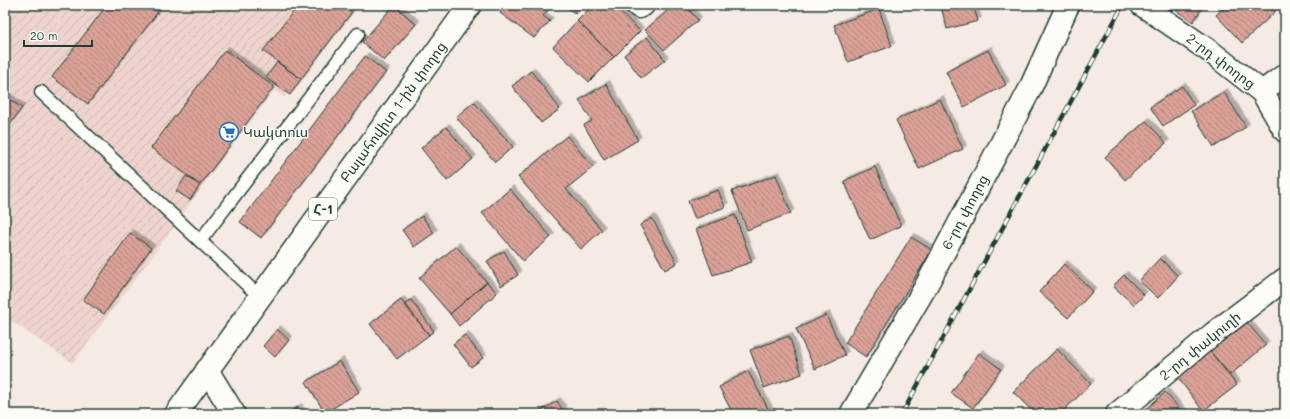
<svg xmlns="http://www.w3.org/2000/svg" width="1290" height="419" font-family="Mali,'Noto Sans Armenian',sans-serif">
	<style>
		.industrial { fill: url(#industrial-furrows) }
		.building { fill: url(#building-back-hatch); stroke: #1f3d34; filter: url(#shadow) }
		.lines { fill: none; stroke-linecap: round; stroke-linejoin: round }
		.service-casing { stroke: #1f3d34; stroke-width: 15 }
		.minor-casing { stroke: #1f3d34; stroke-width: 25 }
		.tertiary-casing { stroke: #1f3d34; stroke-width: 25 }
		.primary-casing { stroke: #1f3d34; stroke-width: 25 }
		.service { stroke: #fdfcf7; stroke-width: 12 }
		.minor { stroke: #fdfcf7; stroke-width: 22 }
		.tertiary { stroke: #fdfcf7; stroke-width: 22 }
		.primary { stroke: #fdfcf7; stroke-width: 22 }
		.rail-casing { stroke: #1f3d34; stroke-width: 4.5 }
		.rail { stroke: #fdfcf7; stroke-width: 3; stroke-dasharray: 9; stroke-linecap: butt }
		.labels { text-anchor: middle; stroke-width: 3; stroke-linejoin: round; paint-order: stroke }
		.shield { fill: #fdfcf7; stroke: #62766e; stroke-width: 1 }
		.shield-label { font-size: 13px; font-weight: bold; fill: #1f3d34 }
		.street-label { font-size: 14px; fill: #1f3d34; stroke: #fdfcf7 }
		.poi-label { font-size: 14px; fill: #1f3d34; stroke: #fdfcf7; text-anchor: start }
	</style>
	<defs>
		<pattern id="industrial-furrows" width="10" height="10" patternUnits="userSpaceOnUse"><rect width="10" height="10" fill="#eed4cd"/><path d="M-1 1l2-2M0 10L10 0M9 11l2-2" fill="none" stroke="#ccb7b1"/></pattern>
		<pattern id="building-back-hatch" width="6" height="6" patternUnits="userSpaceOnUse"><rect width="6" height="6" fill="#daa197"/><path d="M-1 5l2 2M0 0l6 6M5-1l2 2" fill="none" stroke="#b0847c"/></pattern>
		<filter id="shadow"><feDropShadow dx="3.5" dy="-3.5" stdDeviation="0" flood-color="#0004"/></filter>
	</defs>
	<rect width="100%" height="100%" fill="#f6eae4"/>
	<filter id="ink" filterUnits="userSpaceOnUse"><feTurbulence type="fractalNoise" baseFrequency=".025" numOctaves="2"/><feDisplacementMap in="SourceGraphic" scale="8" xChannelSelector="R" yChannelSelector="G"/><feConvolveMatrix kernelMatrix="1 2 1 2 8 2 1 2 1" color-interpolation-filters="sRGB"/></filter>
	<g filter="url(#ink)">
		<!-- industrial -->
		<polygon class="industrial" points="5,5 351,5 284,97 271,88 178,221 73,363 5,317"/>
		<!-- building -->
		<g class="building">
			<polygon points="107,5 149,5 158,12 88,104 52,77"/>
			<polygon points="298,5 343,5 352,12 301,79 263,51"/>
			<polygon points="394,5 416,24 384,61 362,42"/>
			<polygon points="504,5 552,5 543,16 550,21 534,38 500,13"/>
			<polygon points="565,5 585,5 575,14"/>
			<polygon points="593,5 613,5 640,31 614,57 577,21"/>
			<polygon points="674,5 685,5 698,20 664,50 645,30"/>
			<polygon points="948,5 973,5 978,21 947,29 941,7"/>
			<polygon points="1168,5 1199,5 1202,8 1193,22"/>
			<polygon points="1227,5 1268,5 1275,12 1242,43 1216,15"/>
			<polygon points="879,9 892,46 848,62 834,25"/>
			<polygon points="577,21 614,57 589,82 553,47"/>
			<polygon points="647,37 665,60 641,78 624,55"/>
			<polygon points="225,50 274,87 200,185 151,148"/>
			<polygon points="988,50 1006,85 964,107 946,72"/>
			<polygon points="365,56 386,72 261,238 240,222"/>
			<polygon points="277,62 301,79 290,95 266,78"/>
			<polygon points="531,71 560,109 541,123 512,86"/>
			<polygon points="606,84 638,140 604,160 584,125 592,121 579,100"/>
			<polygon points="1182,86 1194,105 1163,126 1150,107"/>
			<polygon points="1224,92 1246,127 1214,147 1191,111"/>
			<polygon points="5,96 22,108 5,131"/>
			<polygon points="940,99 963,149 919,169 896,120"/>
			<polygon points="474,102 513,147 495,162 456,117"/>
			<polygon points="1146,121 1166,143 1125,180 1105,157"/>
			<polygon points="446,127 473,159 447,181 421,148"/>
			<polygon points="567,136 593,167 566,189 602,230 581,249 518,177"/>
			<polygon points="875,167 901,226 870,240 844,181"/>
			<polygon points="776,175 791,213 747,230 732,191"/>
			<polygon points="186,176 200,185 190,200 176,191"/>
			<polygon points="510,189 551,237 523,261 482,213"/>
			<polygon points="718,190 725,207 695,219 688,201"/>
			<polygon points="735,215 752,262 713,275 696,229"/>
			<polygon points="422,216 434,233 414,247 402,230"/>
			<polygon points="652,218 677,263 665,270 640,225"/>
			<polygon points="130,233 151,248 104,314 83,300"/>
			<polygon points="911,237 932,250 866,357 845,343"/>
			<polygon points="456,246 487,282 450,314 419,278"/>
			<polygon points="504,251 518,275 501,286 487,261"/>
			<polygon points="1160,258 1178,276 1158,298 1139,281"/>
			<polygon points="1064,264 1093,291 1068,318 1039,292"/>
			<polygon points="1124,275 1144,295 1134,305 1113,286"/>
			<polygon points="487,282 497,293 459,326 450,314"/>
			<polygon points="401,300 429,335 397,359 370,324"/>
			<polygon points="411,300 434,331 429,335 405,304"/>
			<polygon points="826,315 845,355 815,369 796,329"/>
			<polygon points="1245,320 1266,345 1230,375 1209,350"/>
			<polygon points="277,329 289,340 275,357 263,346"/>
			<polygon points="465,335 483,358 471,367 453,344"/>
			<polygon points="789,336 802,374 764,388 750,350"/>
			<polygon points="1057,349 1091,384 1060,414 1035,414 1013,392"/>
			<polygon points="1209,350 1237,385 1203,411 1176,375"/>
			<polygon points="979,353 1001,369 973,408 951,393"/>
			<polygon points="340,361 359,392 325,413 306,382"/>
			<polygon points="748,371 771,414 733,414 719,387"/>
			<polygon points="1165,392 1184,414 1141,414"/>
			<polygon points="557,401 565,414 536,414"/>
			<polygon points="298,407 302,414 287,414"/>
		</g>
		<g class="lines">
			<defs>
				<g id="service">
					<polyline points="41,92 260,297"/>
					<polyline points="200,241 358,34"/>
				</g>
				<g id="minor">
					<polyline points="637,5 639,7 643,5"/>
					<polyline points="1262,92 1285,75"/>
					<polyline points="207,370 234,414"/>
					<polyline points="851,414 925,288 1029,91 1068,5"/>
					<polyline points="1117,414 1214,333 1285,279"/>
				</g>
				<polyline id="tertiary" points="1142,5 1211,52 1262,92 1285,131"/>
				<polyline id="primary" points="176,414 470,5"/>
			</defs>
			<!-- service casing -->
			<use href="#service" class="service-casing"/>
			<!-- minor casing -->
			<use href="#minor" class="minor-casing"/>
			<!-- tertiary casing -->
			<use href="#tertiary" class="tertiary-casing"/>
			<!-- primary casing -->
			<use href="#primary" class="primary-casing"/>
			<!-- service -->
			<use href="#service" class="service"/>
			<!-- minor -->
			<use href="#minor" class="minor"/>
			<!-- tertiary -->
			<use href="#tertiary" class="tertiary"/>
			<!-- primary -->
			<use href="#primary" class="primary"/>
			<defs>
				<polyline id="rail" points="902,414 1123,5"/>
			</defs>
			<!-- rail casing -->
			<use href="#rail" class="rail-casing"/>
			<!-- rail -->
			<use href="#rail" class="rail"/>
		</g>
	</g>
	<!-- icons -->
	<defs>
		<symbol id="supermarket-ring" viewBox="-11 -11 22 22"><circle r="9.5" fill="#fdfcf7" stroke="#1f6fb2" stroke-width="1.5"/><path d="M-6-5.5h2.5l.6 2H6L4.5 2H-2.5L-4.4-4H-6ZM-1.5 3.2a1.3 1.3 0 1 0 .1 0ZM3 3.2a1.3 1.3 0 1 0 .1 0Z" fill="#1f6fb2"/></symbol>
	</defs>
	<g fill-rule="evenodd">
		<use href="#supermarket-ring" x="218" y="121" width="22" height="22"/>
	</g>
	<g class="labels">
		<!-- shield labels -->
		<rect class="shield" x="309" y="198" width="28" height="22" rx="3"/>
		<g class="shield-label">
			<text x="323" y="214">Հ-1</text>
		</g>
		<!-- street labels -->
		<g class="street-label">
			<text transform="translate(1221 61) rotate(37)" y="5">2-րդ փողոց</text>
			<text transform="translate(393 112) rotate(-54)" y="5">Բալահովիտ 1-ին փողոց</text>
			<text transform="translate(965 212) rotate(-62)" y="5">6-րդ փողոց</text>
			<text transform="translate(1200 346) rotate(-39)" y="5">2-րդ փակուղի</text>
		</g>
		<!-- poi labels -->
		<g class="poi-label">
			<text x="243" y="137">Կակտուս</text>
		</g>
	</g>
	<!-- margin -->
	<rect width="1290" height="419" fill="none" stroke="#fdfcf7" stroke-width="20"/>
	<rect x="10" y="10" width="1270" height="399" fill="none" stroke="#1f3d34" stroke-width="1.5" filter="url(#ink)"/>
	<!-- scale -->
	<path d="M24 40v6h68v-6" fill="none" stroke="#1f3d34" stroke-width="2"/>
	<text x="30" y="40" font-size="12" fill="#1f3d34" stroke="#fdfcf7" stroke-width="3" paint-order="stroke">20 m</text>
</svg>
